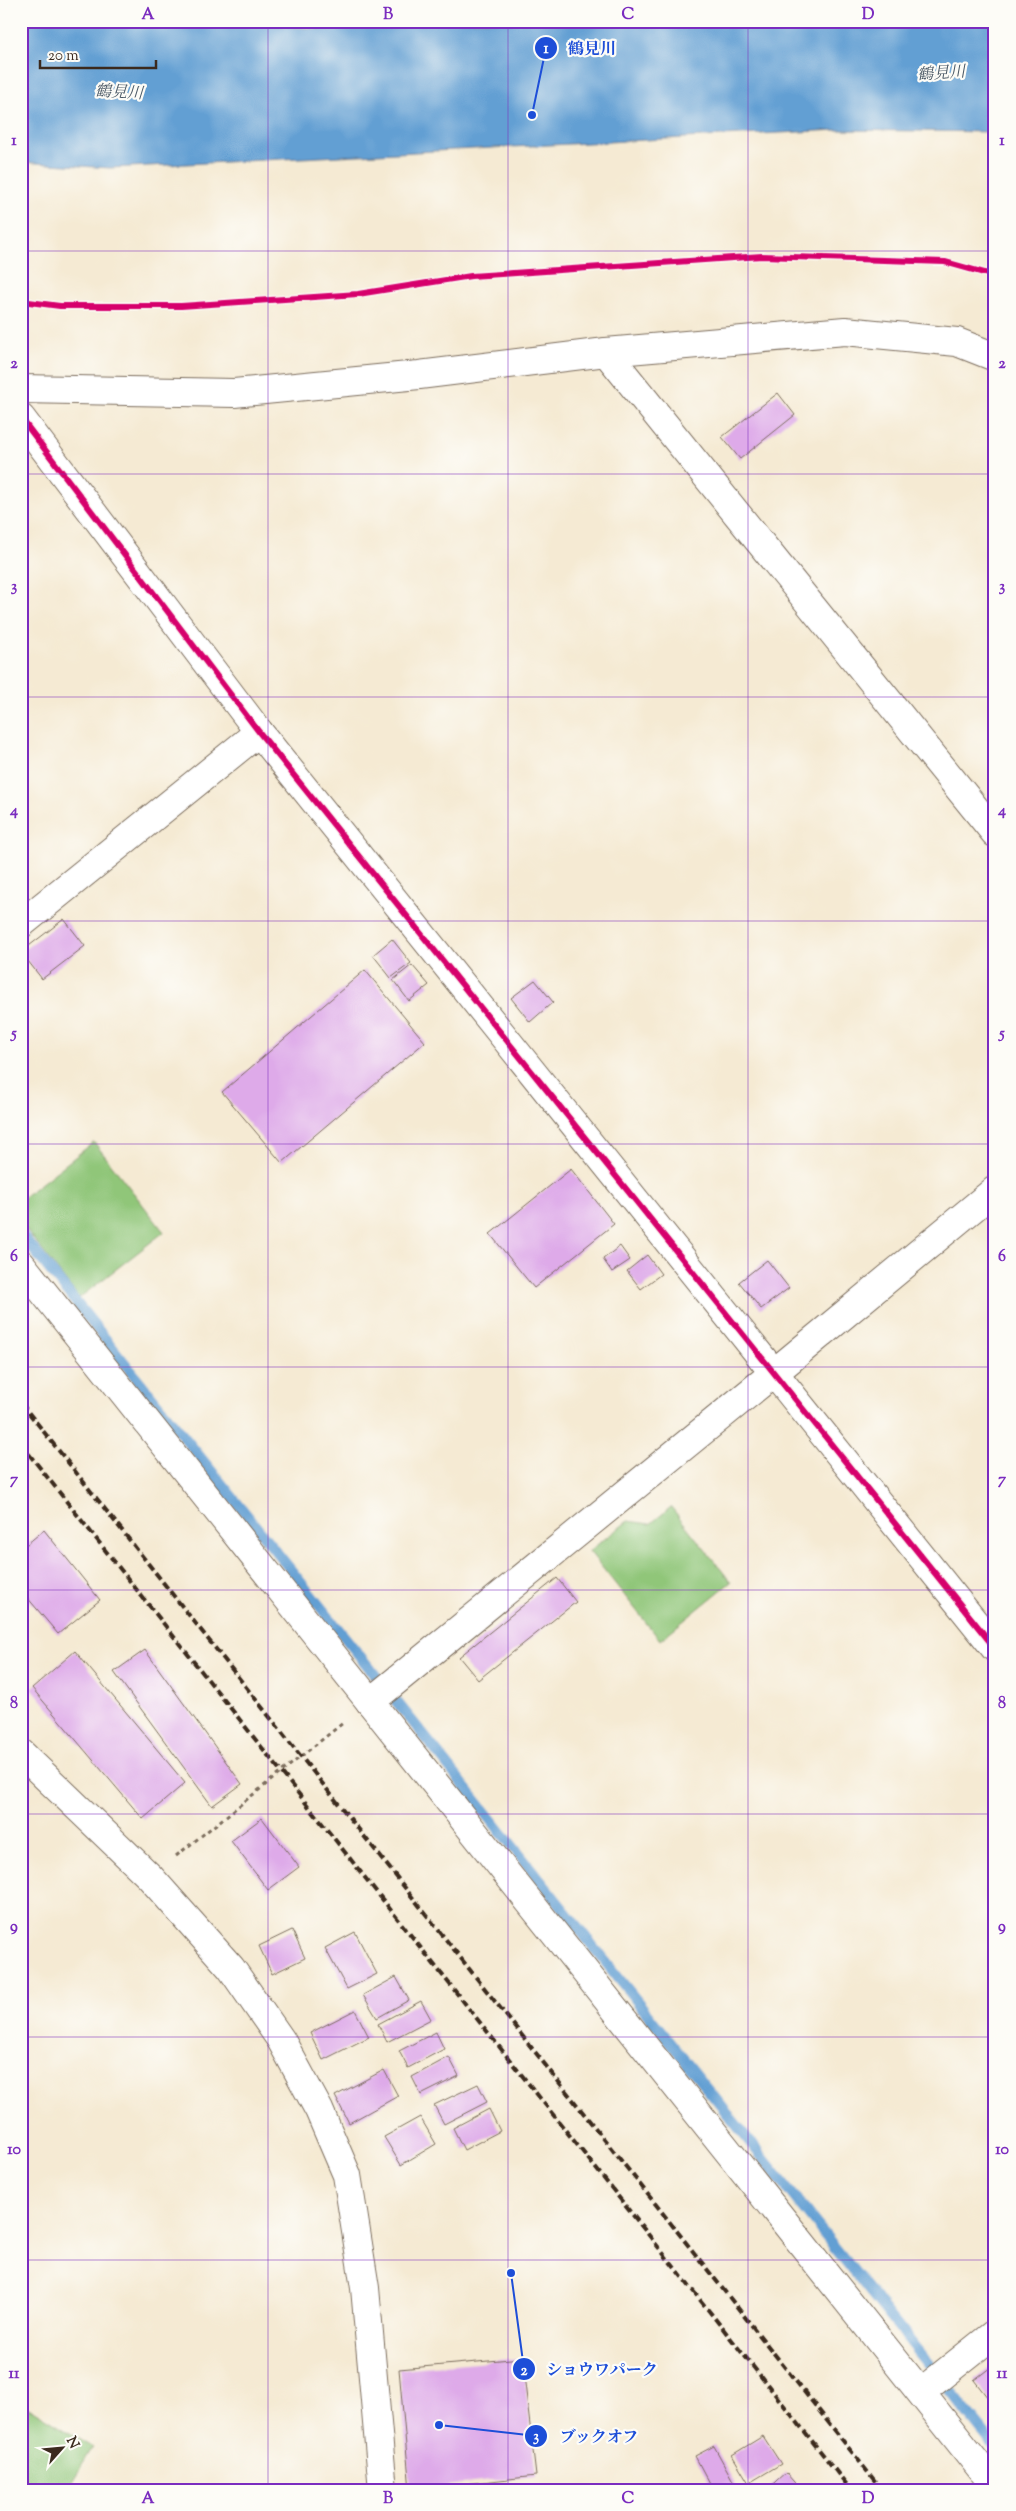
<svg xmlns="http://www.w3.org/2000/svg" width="1016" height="2511" font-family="'Sorts Mill Goudy','Noto Serif JP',serif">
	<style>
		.green { fill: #90c679; stroke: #66784c }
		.water { fill: #629fd3; stroke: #4e6478 }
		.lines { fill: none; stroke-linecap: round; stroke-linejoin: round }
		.stream { stroke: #629fd3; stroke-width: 11 }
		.building { fill: #deaae9 }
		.minor-casing { stroke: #7c6d5d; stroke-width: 30 }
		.path { stroke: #7c6d5d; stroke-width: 3; stroke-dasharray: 4 4; stroke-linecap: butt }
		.minor { stroke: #fff; stroke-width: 28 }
		.rail { stroke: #3b2a1e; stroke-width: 4; stroke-dasharray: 8 4; stroke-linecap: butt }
		.cycleway-casing { stroke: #fdfcf7; stroke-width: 9 }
		.cycleway { stroke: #d6006c; stroke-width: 6 }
		.grid { fill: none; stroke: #7b2cbf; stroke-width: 1; stroke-opacity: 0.55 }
		.labels { text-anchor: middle; stroke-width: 4.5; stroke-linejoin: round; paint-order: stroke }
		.water-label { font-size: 16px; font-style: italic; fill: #4b5966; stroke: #fdfcf7 }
		.leader { fill: none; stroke: #1d4ed8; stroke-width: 2 }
		.callout-dot { fill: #1d4ed8; stroke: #fdfcf7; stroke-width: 2 }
		.mark-label { font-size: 15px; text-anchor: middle; font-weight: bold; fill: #fff }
		.callout-label { font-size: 16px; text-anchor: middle; font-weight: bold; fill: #1d4ed8; stroke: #fdfcf7; stroke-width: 4.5; stroke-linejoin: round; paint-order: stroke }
		.neatline { fill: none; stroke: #7b2cbf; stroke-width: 2 }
		.grid-label { font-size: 16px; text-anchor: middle; font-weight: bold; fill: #7b2cbf }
	</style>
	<rect width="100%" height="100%" fill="#fdfcf7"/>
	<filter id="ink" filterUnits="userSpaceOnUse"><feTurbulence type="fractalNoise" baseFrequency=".02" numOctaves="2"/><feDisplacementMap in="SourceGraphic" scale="10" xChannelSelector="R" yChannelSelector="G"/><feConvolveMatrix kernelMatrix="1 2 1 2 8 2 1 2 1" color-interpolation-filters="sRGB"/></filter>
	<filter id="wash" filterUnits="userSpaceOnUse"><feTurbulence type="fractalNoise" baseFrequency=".0096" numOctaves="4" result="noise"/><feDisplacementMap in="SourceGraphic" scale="20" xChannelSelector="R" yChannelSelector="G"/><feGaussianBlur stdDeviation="1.12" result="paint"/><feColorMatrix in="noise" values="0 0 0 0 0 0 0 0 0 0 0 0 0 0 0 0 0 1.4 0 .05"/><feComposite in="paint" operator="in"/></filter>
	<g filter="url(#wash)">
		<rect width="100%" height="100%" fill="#f5ead3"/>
		<!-- green -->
		<g class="green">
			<polygon points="94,1142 164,1232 79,1298 21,1223 21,1199"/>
			<polygon points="671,1507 731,1582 660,1640 589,1551 628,1521 650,1524"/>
			<polygon points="21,2403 93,2447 67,2490 21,2490"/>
		</g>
		<!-- water -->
		<polygon class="water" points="21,21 221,21 322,29 364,21 995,21 995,132 837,130 110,168 21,162"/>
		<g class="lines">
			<!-- stream -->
			<polyline class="stream" points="21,1234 995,2447"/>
		</g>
		<g id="blocks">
			<!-- building -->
			<g class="building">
				<polygon points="778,393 795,415 740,459 722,437"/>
				<polygon points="64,919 85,946 42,979 21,952"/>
				<polygon points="392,939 411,963 391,978 373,955"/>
				<polygon points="412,965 429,985 409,1001 393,980"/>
				<polygon points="365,970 425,1042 282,1163 222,1092"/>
				<polygon points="535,980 553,1002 530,1022 511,998"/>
				<polygon points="571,1169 614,1224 534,1288 490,1234"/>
				<polygon points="620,1246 630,1260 612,1272 603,1259"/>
				<polygon points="647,1255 661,1274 641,1289 627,1271"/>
				<polygon points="767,1260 789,1288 761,1309 739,1282"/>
				<polygon points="44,1530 100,1600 58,1634 21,1590 21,1549"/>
				<polygon points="557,1578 576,1602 478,1680 459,1657"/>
				<polygon points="145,1650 242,1784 212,1806 114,1672"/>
				<polygon points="75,1651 185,1783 143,1819 32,1688"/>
				<polygon points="262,1818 299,1867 268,1890 231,1841"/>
				<polygon points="292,1930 305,1958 272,1974 259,1946"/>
				<polygon points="355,1932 377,1974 347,1989 325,1948"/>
				<polygon points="396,1977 409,2000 377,2018 363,1995"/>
				<polygon points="421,2001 431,2019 387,2042 378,2024"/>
				<polygon points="355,2010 369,2037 323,2060 310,2033"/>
				<polygon points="436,2032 444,2049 408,2068 399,2051"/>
				<polygon points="449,2057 459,2076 421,2095 412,2077"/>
				<polygon points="384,2070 398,2096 349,2123 335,2096"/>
				<polygon points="478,2084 487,2102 444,2124 434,2105"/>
				<polygon points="489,2109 500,2131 464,2150 453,2128"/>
				<polygon points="420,2117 436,2144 401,2165 384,2137"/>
				<polygon points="522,2358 536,2476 410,2490 399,2369"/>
				<polygon points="995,2364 995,2399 991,2402 974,2380"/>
				<polygon points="763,2436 781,2464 749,2483 732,2455"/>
				<polygon points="714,2446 738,2490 713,2490 695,2456"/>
				<polygon points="786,2473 801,2490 767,2490"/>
			</g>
		</g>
	</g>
	<g filter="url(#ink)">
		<use href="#blocks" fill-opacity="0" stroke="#7c6d5d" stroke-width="1"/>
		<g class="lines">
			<defs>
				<g id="minor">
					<polyline points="606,352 995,833"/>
					<polyline points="21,389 234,393 419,375 606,352 845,331 957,342 995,357"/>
					<polyline points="21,418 259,732 995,1648"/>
					<polyline points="21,924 259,732"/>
					<polyline points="21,1264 995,2486"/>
					<polyline points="370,1702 775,1372 995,1190"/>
					<polyline points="21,1753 150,1877 231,1968 281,2040 319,2110 347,2175 365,2288 383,2490"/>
					<polyline points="921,2392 995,2333"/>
				</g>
			</defs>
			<!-- minor casing -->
			<use href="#minor" class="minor-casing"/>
			<!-- path -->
			<polyline class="path" points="176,1856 343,1723"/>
			<!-- minor -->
			<use href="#minor" class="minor"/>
			<!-- rail -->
			<g class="rail">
				<polyline points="21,1403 882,2490"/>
				<polyline points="21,1444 851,2490"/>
			</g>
			<defs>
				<g id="cycleway">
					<polyline points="21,301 60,306 181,306 358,294 471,276 762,256 945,262 995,276"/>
					<polyline points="21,418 259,732 995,1648"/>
				</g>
			</defs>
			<!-- cycleway casing -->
			<use href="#cycleway" class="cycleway-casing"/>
			<!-- cycleway -->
			<use href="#cycleway" class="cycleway"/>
		</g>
	</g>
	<!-- grid -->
	<path class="grid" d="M 268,21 L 268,2490M 508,21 L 508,2490M 748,21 L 748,2490M 21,251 L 995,251M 21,474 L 995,474M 21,697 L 995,697M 21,921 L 995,921M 21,1144 L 995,1144M 21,1367 L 995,1367M 21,1590 L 995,1590M 21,1814 L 995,1814M 21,2037 L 995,2037M 21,2260 L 995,2260"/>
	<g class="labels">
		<!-- water labels -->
		<g class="water-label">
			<text transform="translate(941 72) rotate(-4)" y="6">鶴見川</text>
			<text transform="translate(119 91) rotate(3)" y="6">鶴見川</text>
		</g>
	</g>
	<!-- callouts -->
	<path class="leader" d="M532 115L546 48M511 2273L524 2369M439 2425L536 2436"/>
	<g class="callout-dot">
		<circle cx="532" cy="115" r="5"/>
		<circle cx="511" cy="2273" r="5"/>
		<circle cx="439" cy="2425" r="5"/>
		<circle cx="546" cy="48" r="12"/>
		<circle cx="524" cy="2369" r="12"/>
		<circle cx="536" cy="2436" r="12"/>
	</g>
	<g class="mark-label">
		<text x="546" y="53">1</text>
		<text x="524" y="2375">2</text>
		<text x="536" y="2441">3</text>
	</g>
	<g class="callout-label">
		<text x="592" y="54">鶴見川</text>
		<text x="602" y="2375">ショウワパーク</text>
		<text x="599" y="2442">ブックオフ</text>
	</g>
	<!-- margin -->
	<rect width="1016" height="2511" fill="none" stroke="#fdfcf7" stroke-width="55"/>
	<!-- north arrow -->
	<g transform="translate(62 2448) rotate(63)" stroke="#fdfcf7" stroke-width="4" paint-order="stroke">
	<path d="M0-4L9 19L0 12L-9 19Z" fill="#3b2a1e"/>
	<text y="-8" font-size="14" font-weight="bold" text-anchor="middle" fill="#3b2a1e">N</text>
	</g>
	<!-- scale -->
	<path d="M40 60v8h116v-8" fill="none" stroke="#3b2a1e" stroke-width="2.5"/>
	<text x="48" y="60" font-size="15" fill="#3b2a1e" stroke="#fdfcf7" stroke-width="4" paint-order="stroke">20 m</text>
	<rect x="28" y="28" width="960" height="2456" class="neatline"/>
	<g class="grid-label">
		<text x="148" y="19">A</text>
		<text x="388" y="19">B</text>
		<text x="628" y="19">C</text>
		<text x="868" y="19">D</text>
		<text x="14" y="145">1</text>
		<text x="1002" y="145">1</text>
		<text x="14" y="368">2</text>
		<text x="1002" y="368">2</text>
		<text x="14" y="591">3</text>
		<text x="1002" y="591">3</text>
		<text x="14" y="815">4</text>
		<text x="1002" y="815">4</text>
		<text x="14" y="1038">5</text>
		<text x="1002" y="1038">5</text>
		<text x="14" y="1261">6</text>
		<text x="1002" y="1261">6</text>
		<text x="14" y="1484">7</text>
		<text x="1002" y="1484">7</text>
		<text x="14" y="1708">8</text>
		<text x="1002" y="1708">8</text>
		<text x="14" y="1931">9</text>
		<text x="1002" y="1931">9</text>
		<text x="14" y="2154">10</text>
		<text x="1002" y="2154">10</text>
		<text x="14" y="2378">11</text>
		<text x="1002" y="2378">11</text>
		<text x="148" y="2503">A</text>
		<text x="388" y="2503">B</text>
		<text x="628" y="2503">C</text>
		<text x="868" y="2503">D</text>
	</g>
</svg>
